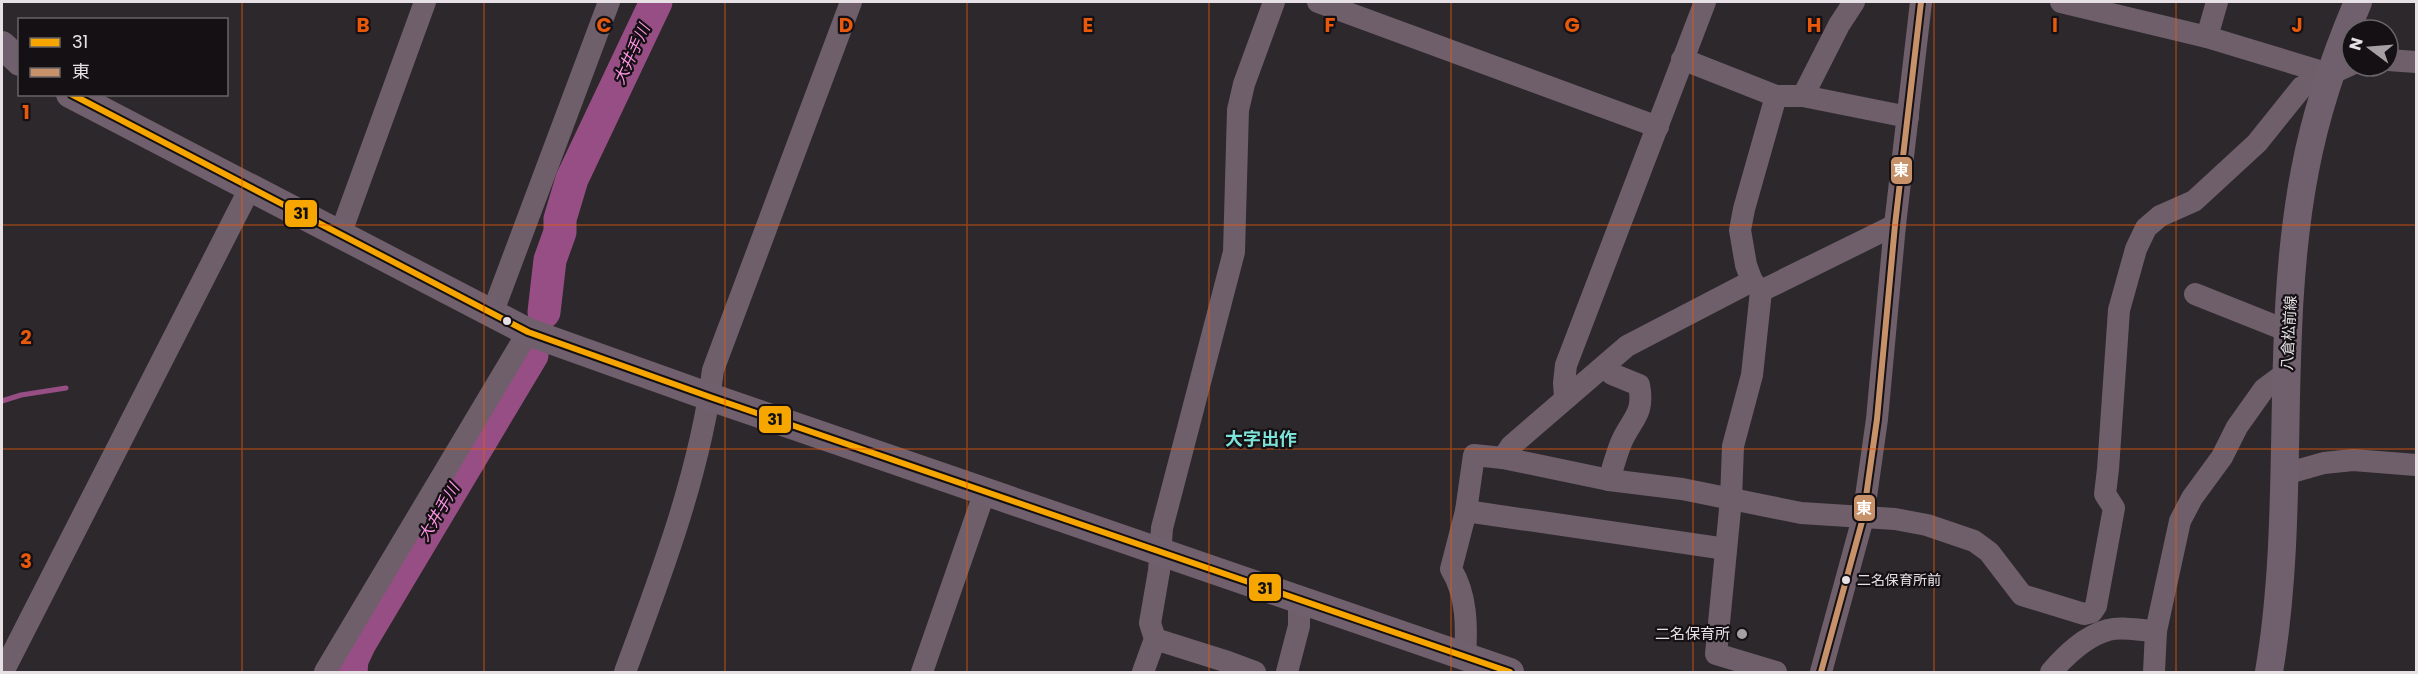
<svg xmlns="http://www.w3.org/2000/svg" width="2418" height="674" font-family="Poppins,'Noto Sans JP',sans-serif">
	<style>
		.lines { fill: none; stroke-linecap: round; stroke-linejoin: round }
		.stream { stroke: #974e85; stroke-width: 5 }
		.river { stroke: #974e85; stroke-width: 33 }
		.minor { stroke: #6f5f6b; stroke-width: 22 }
		.major { stroke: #705f6c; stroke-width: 28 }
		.bus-1-casing { stroke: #141013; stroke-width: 10 }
		.bus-2-casing { stroke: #141013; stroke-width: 10 }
		.bus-1 { stroke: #f7a600; stroke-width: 6 }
		.bus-2 { stroke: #c7916a; stroke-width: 6 }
		.grid { fill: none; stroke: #e8590c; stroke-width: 1.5; stroke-opacity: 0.55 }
		.bus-dot { fill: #e7e1e5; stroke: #141013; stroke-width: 2 }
		.poi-dot { fill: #a6a0a4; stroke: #141013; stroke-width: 2 }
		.labels { text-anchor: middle; stroke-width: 4.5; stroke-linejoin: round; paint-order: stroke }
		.bus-label { font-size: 14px; fill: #e7e1e5; stroke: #141013; text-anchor: start }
		.street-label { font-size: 15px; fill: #e7e1e5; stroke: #141013 }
		.poi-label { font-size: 15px; fill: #e7e1e5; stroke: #141013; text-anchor: end }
		.water-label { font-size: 16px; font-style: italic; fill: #fe93e3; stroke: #141013 }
		.quarter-label { font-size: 18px; font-weight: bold; fill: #7ae4d9; stroke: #141013 }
		.grid-label { font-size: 20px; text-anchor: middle; font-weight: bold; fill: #e8590c; stroke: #141013; stroke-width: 4.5; stroke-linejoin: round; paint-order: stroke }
		.line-badge { stroke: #141013; stroke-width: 2 }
		.badge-label { font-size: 16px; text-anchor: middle; font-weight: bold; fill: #fff }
		.pale-badge-label { font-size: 16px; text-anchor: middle; font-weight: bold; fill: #111 }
	</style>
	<rect width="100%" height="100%" fill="#2d282b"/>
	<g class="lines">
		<!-- stream -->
		<polyline class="stream" points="2,401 21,395 66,388"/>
		<!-- river -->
		<g class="river">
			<polyline points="544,312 550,260 560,232 560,219 572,179 656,2"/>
			<polyline points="351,672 352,660 360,643 532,355"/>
		</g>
		<!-- minor -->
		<g class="minor">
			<polyline points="1318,2 1658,127"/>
			<polyline points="2061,2 2207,37 2329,74"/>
			<polyline points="2207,37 2217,2"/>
			<polyline points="1682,59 1776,96 1803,96 1839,25 1854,2"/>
			<polyline points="2388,60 2416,62"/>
			<polyline points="1776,96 1744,209 1740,230 1746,265 1752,281 1761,291 1752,375 1733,446 1731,499 1716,654 1776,672"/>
			<polyline points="1803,96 1908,117"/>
			<polyline points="340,235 425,2"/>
			<polyline points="1761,291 1895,225"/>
			<polyline points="2195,294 2288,331"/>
			<polyline points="492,314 609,2"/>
			<path d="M 1604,367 L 1612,374 L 1639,385 C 1645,415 1631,419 1621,443 C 1616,455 1613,468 1609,480"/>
			<polyline points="1565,397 1564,383 1566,365 1705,2"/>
			<polyline points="1503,458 1609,480 1682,489 1801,513 1895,519 1927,525 1974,541 1989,552 2022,595 2084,614 2092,612 2096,606 2114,508 2105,494 2108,469 2119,310 2136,249 2146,228 2160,216 2194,201 2257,143 2302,87 2352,64"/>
			<polyline points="2285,474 2324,463 2353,460 2416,465"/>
			<polyline points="1466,511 1726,549"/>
			<polyline points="1155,639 1228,662 1255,672"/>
			<path d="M 1465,657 C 1467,627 1467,595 1451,569 L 1466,511 L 1474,455 L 1503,458 L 1511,446 L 1627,346 L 1752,281"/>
			<polyline points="3,672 250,188"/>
			<polyline points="325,672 528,332"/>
			<path d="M 625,672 C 661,575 700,473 713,370 L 851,2"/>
			<polyline points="922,672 985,491"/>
			<polyline points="1143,672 1155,639 1150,623 1159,571 1162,528 1234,252 1238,110 1244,84 1274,2"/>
			<polyline points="1287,672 1299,626 1299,600"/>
			<polyline points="1821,672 1863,518 1877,419 1895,225 1921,2"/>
			<path d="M 2051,672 C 2066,655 2085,636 2108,630 C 2122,626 2142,631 2156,631"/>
			<polyline points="2154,672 2156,631 2180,521 2192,498 2222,457 2237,427 2264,389 2287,372"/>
		</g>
		<!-- major -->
		<g class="major">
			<polyline points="2,45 20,62"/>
			<polyline points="70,94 528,332 710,397 1510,672"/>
			<path d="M 2269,672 C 2297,507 2273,336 2305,170 C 2316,112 2335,56 2358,2"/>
		</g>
		<defs>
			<polyline id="bus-1" points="71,94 528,332 710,397 1510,672"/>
			<polyline id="bus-2" points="1821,672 1863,518 1877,419 1895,225 1921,2"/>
		</defs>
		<!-- bus-1 casing -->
		<use href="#bus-1" class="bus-1-casing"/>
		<!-- bus-2 casing -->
		<use href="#bus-2" class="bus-2-casing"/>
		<!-- bus-1 -->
		<use href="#bus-1" class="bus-1"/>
		<!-- bus-2 -->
		<use href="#bus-2" class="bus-2"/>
	</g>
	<!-- grid -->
	<path class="grid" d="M 242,2 L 242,672M 484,2 L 484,672M 725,2 L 725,672M 967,2 L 967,672M 1209,2 L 1209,672M 1451,2 L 1451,672M 1693,2 L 1693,672M 1934,2 L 1934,672M 2176,2 L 2176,672M 2,225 L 2416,225M 2,449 L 2416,449"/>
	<!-- markers -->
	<g class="bus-dot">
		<circle cx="507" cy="321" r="5"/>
		<circle cx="1846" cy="580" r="5"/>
	</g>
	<circle class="poi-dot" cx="1742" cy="634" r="6"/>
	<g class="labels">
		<!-- bus labels -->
		<g class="bus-label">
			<text x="1857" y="585">二名保育所前</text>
		</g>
		<!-- street labels -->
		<g class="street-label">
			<text transform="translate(2289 333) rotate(-87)" y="5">八倉松前線</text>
		</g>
		<!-- poi labels -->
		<g class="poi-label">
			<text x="1730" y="639">二名保育所</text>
		</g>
		<!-- water labels -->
		<g class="water-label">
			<text transform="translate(631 54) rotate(-65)" y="6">大井手川</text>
			<text transform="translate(438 512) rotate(-59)" y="6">大井手川</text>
		</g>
		<!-- quarter labels -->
		<g class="quarter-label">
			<text x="1261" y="445">大字出作</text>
		</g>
	</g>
	<g class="grid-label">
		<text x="363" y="32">B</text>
		<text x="604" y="32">C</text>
		<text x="846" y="32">D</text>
		<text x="1088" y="32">E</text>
		<text x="1330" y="32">F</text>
		<text x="1572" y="32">G</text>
		<text x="1814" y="32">H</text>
		<text x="2055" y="32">I</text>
		<text x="2297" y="32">J</text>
		<text x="26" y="119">1</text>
		<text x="26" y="344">2</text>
		<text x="26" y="568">3</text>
	</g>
	<g class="line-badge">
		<rect x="1890" y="156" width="23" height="29" rx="6" fill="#c7916a"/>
		<rect x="284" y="199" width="34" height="29" rx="6" fill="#f7a600"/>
		<rect x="758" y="405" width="34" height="29" rx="6" fill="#f7a600"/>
		<rect x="1853" y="494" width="23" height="28" rx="6" fill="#c7916a"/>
		<rect x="1248" y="573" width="34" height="29" rx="6" fill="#f7a600"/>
	</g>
	<g class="badge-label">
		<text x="1901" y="176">東</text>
		<text x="1864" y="514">東</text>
	</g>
	<g class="pale-badge-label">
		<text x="301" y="219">31</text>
		<text x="775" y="425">31</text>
		<text x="1265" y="594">31</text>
	</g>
	<!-- border -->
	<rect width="2418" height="674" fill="none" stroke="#e7e1e5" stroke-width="6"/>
	<!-- legend -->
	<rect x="18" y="18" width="210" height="78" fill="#141013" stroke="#686467" stroke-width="1.5"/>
	<rect x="30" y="38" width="30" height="9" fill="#f7a600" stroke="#686467" stroke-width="1.5"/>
	<text x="72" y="48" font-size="18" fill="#e7e1e5">31</text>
	<rect x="30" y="68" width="30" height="9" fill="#c7916a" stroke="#686467" stroke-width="1.5"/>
	<text x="72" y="78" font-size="18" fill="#e7e1e5">東</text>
	<!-- north arrow -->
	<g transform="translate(2370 48) rotate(286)"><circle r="28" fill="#141013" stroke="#686467" stroke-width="1.5"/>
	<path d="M0-4.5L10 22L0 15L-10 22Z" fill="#a6a0a4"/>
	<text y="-9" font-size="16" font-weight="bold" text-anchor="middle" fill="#e7e1e5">N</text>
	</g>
</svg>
